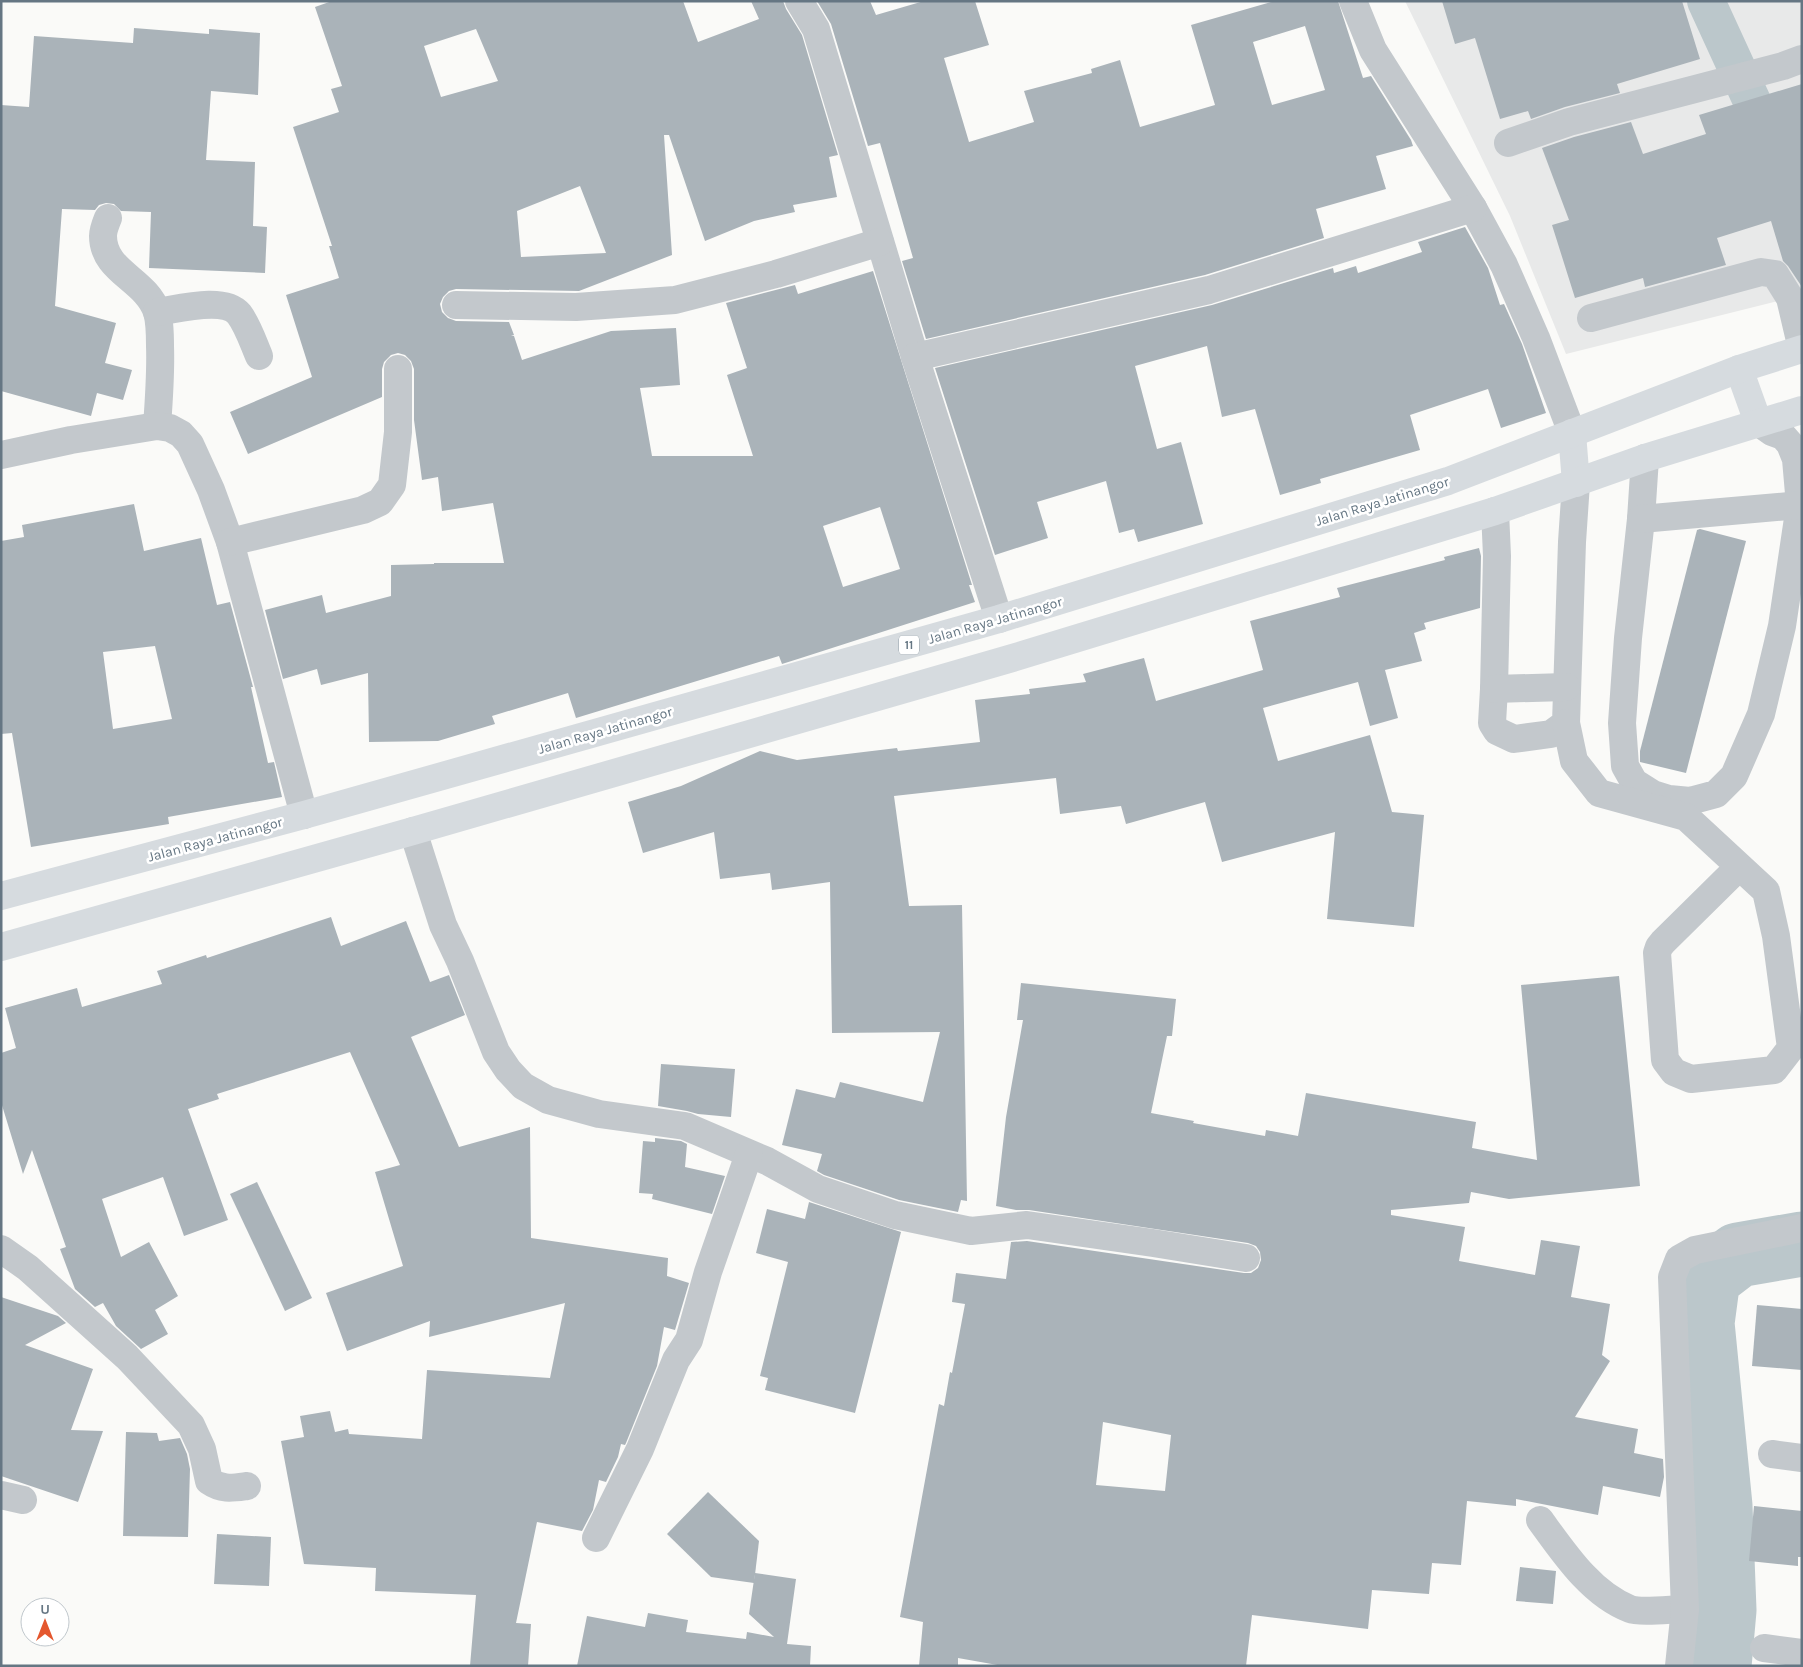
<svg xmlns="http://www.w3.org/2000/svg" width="1803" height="1667" font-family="Karla,sans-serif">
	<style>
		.built { fill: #e8e9e9 }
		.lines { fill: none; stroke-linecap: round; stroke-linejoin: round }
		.canal { stroke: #bbc7cb; stroke-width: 38 }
		.river { stroke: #bbc7cb; stroke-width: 65 }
		.building { fill: #aab3b9; fill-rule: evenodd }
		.minor { stroke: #c3c8cc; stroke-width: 28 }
		.highway { stroke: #d6dbdf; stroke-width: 28 }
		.labels { text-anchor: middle; stroke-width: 5; stroke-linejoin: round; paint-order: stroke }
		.shield { fill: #fff; stroke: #939fa8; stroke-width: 1 }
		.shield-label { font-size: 12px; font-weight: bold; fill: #657683 }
		.street-label { font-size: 14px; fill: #657683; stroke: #fff }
	</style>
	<rect width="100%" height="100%" fill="#fafaf8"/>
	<!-- built -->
	<polygon class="built" points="1405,1 1802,1 1802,295 1566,354 1510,216"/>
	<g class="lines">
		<!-- canal -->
		<polyline class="canal" points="1706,1 1773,147"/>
		<!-- river -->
		<polyline class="river" points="1719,1666 1724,1610 1720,1506 1702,1323 1708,1278 1738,1255 1802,1244"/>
	</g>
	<!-- building -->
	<g class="building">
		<path d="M 332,1 L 683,1 L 698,42 L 759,19 L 751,1 L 783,1 L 786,9 L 802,35 L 838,155 L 829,157 L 837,197 L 793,205 L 795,212 L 754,221 L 705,241 L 669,135 L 664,135 L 672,255 L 579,291 L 456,289 L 449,291 L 443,297 L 440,304 L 442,312 L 448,318 L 456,321 L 509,322 L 514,335 L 511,336 L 514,336 L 522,360 L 611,331 L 676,328 L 680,385 L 640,388 L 652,456 L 753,456 L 727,375 L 747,368 L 726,303 L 795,285 L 798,294 L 873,271 L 972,585 L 969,585 L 975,602 L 801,658 L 782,664 L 779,656 L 576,718 L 568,693 L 492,716 L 495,724 L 438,741 L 369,742 L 368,673 L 321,685 L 317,669 L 283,679 L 265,610 L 322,595 L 326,613 L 391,596 L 391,565 L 434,564 L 434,563 L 504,563 L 493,503 L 442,511 L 438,477 L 422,480 L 414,420 L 414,369 L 411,361 L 405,355 L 398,353 L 391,355 L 384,362 L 382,369 L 382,397 L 248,454 L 230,412 L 312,377 L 286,295 L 339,278 L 329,246 L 332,246 L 293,127 L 339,112 L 331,89 L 342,86 L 315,7 ZM 476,29 L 498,81 L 441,97 L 424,46 ZM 580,186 L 606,253 L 521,257 L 517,211 ZM 880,507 L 900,569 L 843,587 L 823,526 Z"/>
		<path d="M 817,1 L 870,1 L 876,15 L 924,1 L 975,1 L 989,45 L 944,58 L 969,142 L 1034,122 L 1024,91 L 1092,73 L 1091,69 L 1120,60 L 1140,127 L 1215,105 L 1191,25 L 1275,1 L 1338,1 L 1363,78 L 1371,76 L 1411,140 L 1413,146 L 1376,156 L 1386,189 L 1316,209 L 1324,238 L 1205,275 L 926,339 L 902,261 L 913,258 L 880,143 L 868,146 L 831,24 ZM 1305,26 L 1325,90 L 1272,105 L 1253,42 Z"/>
		<polygon points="1442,1 1682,1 1700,59 1617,84 1620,93 1565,107 1531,119 1528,111 1500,119 1475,38 1455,44"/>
		<polygon points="134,28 209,34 209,29 260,33 258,95 211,91 206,160 255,162 253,226 267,227 265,273 149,268 151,212 121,211 114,204 106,203 99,205 95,210 62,209 55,306 116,323 105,363 132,370 123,400 97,393 91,416 1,391 1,105 29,107 34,36 133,43"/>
		<polygon points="1802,84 1802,287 1788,266 1783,261 1771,221 1717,238 1726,265 1645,287 1643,278 1575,298 1552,225 1569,220 1542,148 1574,137 1631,122 1643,154 1706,134 1699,115"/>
		<polygon points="1465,227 1488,268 1500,305 1504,304 1522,344 1546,413 1501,428 1488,389 1410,415 1420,450 1320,479 1321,483 1280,495 1255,409 1222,417 1207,346 1135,366 1157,449 1181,442 1203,524 1138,542 1134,529 1119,533 1106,481 1037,502 1048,538 995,555 935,368 1212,305 1333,268 1334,273 1356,266 1358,273 1422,252 1418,242"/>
		<path d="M 134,504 L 144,551 L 201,538 L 217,605 L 230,602 L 253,687 L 251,687 L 268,763 L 274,762 L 282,797 L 168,817 L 169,824 L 31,847 L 12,733 L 1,734 L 1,541 L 24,537 L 22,525 ZM 155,646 L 172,719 L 113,729 L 103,652 Z"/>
		<polygon points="1700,529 1746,541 1686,773 1640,762 1640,751 1697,530"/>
		<polygon points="1479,548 1481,556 1480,608 1424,623 1426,629 1414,633 1422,661 1385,670 1398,718 1370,726 1358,682 1263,708 1278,761 1370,735 1392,812 1424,815 1414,927 1327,919 1335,832 1222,862 1205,802 1126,824 1121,806 1060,814 1056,778 894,796 909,906 962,905 967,1201 961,1200 958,1212 899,1200 824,1175 817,1171 822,1154 782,1145 796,1089 835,1098 840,1082 923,1102 940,1032 832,1033 830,882 772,890 770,873 720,879 714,832 643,853 628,802 681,786 760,751 797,760 897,748 898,751 980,742 975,700 1030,694 1029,689 1086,682 1083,674 1144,658 1156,701 1263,670 1250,621 1340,597 1337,588 1445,560 1444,557"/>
		<polygon points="331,917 341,946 406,921 430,982 449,975 465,1015 411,1037 459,1147 530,1127 531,1238 668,1258 667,1276 689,1283 675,1330 664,1327 657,1366 626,1443 625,1445 621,1444 618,1457 606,1482 599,1480 593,1510 582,1531 537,1522 516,1623 531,1624 528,1666 470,1666 476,1595 375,1591 376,1568 304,1564 281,1441 304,1437 300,1416 330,1411 335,1432 348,1429 349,1434 422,1439 427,1370 550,1378 565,1303 429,1337 430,1321 347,1351 326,1293 403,1266 375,1172 400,1165 350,1052 217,1094 219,1099 188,1109 228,1220 184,1236 163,1177 102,1199 121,1257 149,1242 178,1296 155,1310 168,1334 141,1349 116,1326 103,1303 95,1307 75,1289 60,1249 66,1247 32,1150 23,1174 1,1102 1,1053 16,1048 5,1008 77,988 82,1007 162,984 157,971 206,955 207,958"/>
		<path d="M 1619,976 L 1640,1186 L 1509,1199 L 1471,1192 L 1469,1203 L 1391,1210 L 1391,1215 L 1465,1227 L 1459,1261 L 1535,1275 L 1541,1240 L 1580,1246 L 1571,1297 L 1610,1304 L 1602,1355 L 1610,1361 L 1575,1417 L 1638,1429 L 1634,1453 L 1663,1459 L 1664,1477 L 1660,1497 L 1603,1486 L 1598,1515 L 1516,1499 L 1516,1506 L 1467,1501 L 1461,1565 L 1432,1563 L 1429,1594 L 1372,1590 L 1368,1629 L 1252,1615 L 1246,1666 L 1003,1666 L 958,1658 L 958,1666 L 919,1666 L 923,1622 L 900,1617 L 939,1404 L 944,1406 L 950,1372 L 952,1373 L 965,1304 L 952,1302 L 956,1273 L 1006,1279 L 1011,1242 L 1027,1241 L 1244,1273 L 1251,1273 L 1258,1268 L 1261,1260 L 1260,1252 L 1256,1246 L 1248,1243 L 1029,1210 L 1016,1210 L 996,1206 L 1006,1117 L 1023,1020 L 1017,1020 L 1021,983 L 1176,999 L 1172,1036 L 1167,1036 L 1151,1113 L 1194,1121 L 1193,1123 L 1265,1136 L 1266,1130 L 1298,1136 L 1306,1093 L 1476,1122 L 1472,1148 L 1537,1160 L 1521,985 ZM 1103,1422 L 1171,1435 L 1165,1491 L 1096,1485 Z"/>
		<polygon points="661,1064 735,1069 731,1117 698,1114 687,1111 658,1106"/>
		<polygon points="655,1138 681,1141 687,1144 685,1167 725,1176 712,1214 652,1199 653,1194 639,1193 643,1141 655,1142"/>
		<polygon points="257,1182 312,1298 285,1311 230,1194"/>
		<polygon points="809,1202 901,1232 855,1413 765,1390 768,1378 760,1376 788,1262 756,1253 767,1209 805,1219"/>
		<polygon points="1,1297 58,1316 66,1323 25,1345 93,1369 71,1430 103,1431 78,1502 1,1476"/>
		<polygon points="1757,1305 1802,1309 1802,1370 1752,1366"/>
		<polygon points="126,1432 157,1433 159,1441 180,1438 187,1454 190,1469 188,1537 123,1536"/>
		<polygon points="708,1492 759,1541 754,1583 711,1577 667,1534"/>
		<polygon points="1754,1506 1802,1511 1802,1557 1798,1557 1798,1566 1749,1561"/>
		<polygon points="217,1534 271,1537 269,1586 214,1584"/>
		<polygon points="1520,1567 1556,1571 1553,1604 1516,1601"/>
		<polygon points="755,1573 796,1579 787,1644 811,1646 810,1666 577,1666 587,1616 645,1627 648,1613 688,1620 686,1632 746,1639 747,1632 774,1637 749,1614"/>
	</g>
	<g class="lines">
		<!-- minor -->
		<g class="minor">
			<polyline points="799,1 816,29 915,357 999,619"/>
			<polyline points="1353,1 1373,50 1473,208 1504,265 1536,338 1572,433"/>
			<polyline points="1508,143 1569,122 1783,66 1802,59"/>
			<path d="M 108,218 C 106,223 103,230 103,236 C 103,272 146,279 157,312 C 160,322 160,335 160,346 C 161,373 159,399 157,426"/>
			<polyline points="456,305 576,307 675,300 776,274 880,242"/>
			<path d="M 157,312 C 178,309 224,296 239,314 C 248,326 253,342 259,356"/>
			<polyline points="1591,318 1761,272 1775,274 1790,298 1802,349"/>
			<polyline points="915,357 1209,290 1473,208"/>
			<polyline points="1,455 71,440 157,426 170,428 181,434 190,444 211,490 230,542 304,815"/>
			<polyline points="1645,458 1641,519 1628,638 1622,723 1625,766 1634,782 1653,794 1669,799 1690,801 1716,794 1734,776 1761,714 1782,626 1800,505 1796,459 1790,444 1783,436 1772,432 1758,422"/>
			<polyline points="1495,511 1497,556 1494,689 1492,723 1497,731 1514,739 1551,734 1566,723 1572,542 1576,483"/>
			<polyline points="1641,519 1800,505"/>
			<polyline points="230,542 363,510 380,502 392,485 398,432 398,369"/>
			<polyline points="1494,689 1566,687"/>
			<polyline points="1566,723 1574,761 1599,793 1686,817 1766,891 1776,936 1791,1048 1774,1070 1691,1079 1674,1072 1665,1060 1657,953 1659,947 1663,942 1739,867"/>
			<polyline points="413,831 443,925 460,961 496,1052 508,1070 523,1086 548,1100 599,1114 685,1126 767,1161 818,1189 895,1215 971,1231 1027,1225 1153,1243 1246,1258"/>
			<path d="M 1,1249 L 28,1268 L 127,1357 L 191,1425 L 202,1449 L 209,1481 C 222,1490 232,1488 247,1486"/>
			<polyline points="1772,1454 1802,1458"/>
			<polyline points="1,1495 23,1500"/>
			<path d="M 1540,1520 C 1564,1553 1591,1594 1630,1609 C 1640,1613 1673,1609 1685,1609"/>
			<polyline points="596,1538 640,1449 676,1360 689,1340 708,1272 749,1154"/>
			<polyline points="1764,1648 1802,1653"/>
			<polyline points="1679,1666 1685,1609 1672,1277 1679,1259 1695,1250 1802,1228"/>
		</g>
		<!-- highway -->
		<g class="highway">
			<polyline points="1739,369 1758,422"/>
			<polyline points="1572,433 1576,483"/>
			<polyline points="1,896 304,815 999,619 1448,481 1739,369 1802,349"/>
			<polyline points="1,947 413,831 1009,659 1495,511 1645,458 1802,410"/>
		</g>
	</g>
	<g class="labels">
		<!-- shield labels -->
		<rect class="shield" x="899" y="635.5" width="20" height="19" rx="4"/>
		<g class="shield-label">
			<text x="909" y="649">11</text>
		</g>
		<!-- street labels -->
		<g class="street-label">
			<text transform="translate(1382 501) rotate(-17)" y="5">Jalan Raya Jatinangor</text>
			<text transform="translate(995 620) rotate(-16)" y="5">Jalan Raya Jatinangor</text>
			<text transform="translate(605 730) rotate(-16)" y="5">Jalan Raya Jatinangor</text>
			<text transform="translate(215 839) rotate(-15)" y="5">Jalan Raya Jatinangor</text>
		</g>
	</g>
	<!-- border -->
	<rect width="1803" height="1667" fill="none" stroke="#657683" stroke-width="5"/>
	<!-- north arrow -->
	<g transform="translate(45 1622)"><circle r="24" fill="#ffffff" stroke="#c1c8cd"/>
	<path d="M0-4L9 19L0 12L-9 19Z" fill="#e4572e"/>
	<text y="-8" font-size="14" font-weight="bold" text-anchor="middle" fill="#657683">U</text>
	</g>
</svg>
